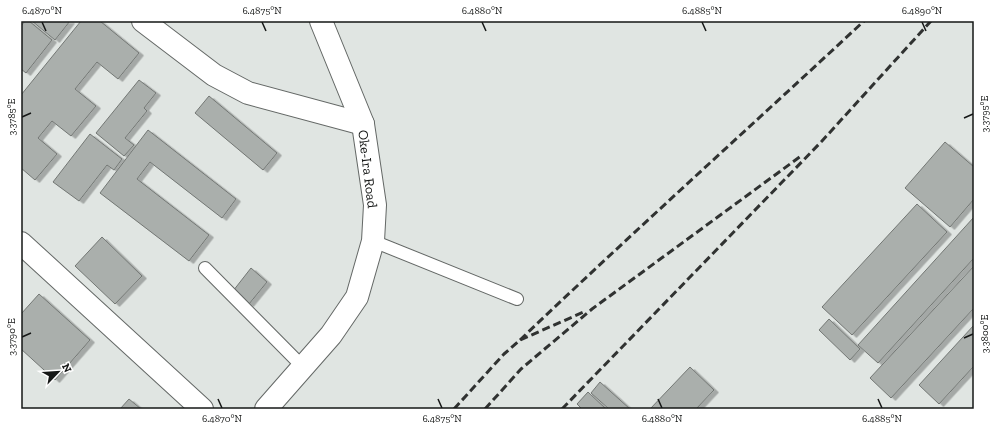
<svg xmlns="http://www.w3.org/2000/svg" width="995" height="430" font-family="'Zilla Slab',serif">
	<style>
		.building { fill: #aaafac; stroke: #737774; filter: url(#shadow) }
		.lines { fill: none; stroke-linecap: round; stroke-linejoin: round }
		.lane-casing { stroke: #646866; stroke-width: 14 }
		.street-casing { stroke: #646866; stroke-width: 24 }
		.lane { stroke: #fff; stroke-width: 12 }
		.street { stroke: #fff; stroke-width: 22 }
		.rail { stroke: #303231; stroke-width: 3; stroke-dasharray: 8 4; stroke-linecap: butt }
		.ticks { fill: none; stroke: #151716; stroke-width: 1.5 }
		.labels { text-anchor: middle; stroke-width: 3.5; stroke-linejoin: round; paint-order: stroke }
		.street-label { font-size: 14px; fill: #151716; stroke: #fff }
		.neatline { fill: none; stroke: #151716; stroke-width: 1.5 }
		.ticks-label { font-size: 10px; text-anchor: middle; fill: #151716 }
	</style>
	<defs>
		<filter id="shadow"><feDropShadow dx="4.5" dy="2.5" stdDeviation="0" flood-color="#0004"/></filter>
	</defs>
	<rect width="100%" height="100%" fill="#e0e5e2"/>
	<!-- building -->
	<g class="building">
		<polygon points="25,21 29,21 52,40 26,73 21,69 21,26"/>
		<polygon points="32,21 70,21 55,40"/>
		<polygon points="81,21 100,21 139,53 118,79 97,62 75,89 96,106 71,136 52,121 38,138 57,154 35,180 21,168 21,95"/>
		<polygon points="139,80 156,93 144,108 147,111 125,138 134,145 124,156 96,133"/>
		<polygon points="209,96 277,153 263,170 195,113"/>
		<polygon points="148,130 236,199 222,218 150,162 137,179 209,235 189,261 100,193"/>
		<polygon points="90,134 122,159 114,170 107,165 79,201 53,182"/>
		<polygon points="945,142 974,167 974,199 950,227 905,188"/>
		<polygon points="917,204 947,232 852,335 822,307"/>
		<polygon points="974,217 974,258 878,363 858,345"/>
		<polygon points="102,237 142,276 115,304 75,266"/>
		<polygon points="974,266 974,308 891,398 870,378"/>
		<polygon points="251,268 267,282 249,304 233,291"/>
		<polygon points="39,294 90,340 55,380 21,349 21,314"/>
		<polygon points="829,319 860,349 850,360 819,330"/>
		<polygon points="974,325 974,366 939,404 919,385"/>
		<polygon points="690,367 714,390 696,409 650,409"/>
		<polygon points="600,382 630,409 609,409 591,393"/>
		<polygon points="588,392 589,393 606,409 582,409 577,404"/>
		<polygon points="129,399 141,409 120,409"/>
	</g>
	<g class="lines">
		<defs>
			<g id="lane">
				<polyline points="373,241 517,299"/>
				<polyline points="205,268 303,367"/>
			</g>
			<g id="street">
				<polyline points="143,21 214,75 248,93 363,124"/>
				<polyline points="21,243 202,409"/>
				<polyline points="266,409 331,335 357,297 373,241 375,205 363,124 321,21"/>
			</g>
		</defs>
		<!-- lane casing -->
		<use href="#lane" class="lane-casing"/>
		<!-- street casing -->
		<use href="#street" class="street-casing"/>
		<!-- lane -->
		<use href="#lane" class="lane"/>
		<!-- street -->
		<use href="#street" class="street"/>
		<!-- rail -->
		<g class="rail">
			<path d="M 520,340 C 633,232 749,128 864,21"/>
			<polyline points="454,409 504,354 520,340 586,311"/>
			<polyline points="485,409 521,369 592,309 801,156"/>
			<polyline points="562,409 822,141 931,21"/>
		</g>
	</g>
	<!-- ticks -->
	<path class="ticks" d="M 42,22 L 46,31M 262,22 L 266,31M 482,22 L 486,31M 702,22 L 706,31M 922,22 L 926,31M 22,117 L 31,113M 964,118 L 973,114M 22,337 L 31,333M 964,338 L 973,334M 218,399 L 222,408M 438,399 L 442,408M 658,399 L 662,408M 878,399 L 882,408"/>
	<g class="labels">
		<!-- street labels -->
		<g class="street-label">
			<text transform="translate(368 169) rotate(83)" y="5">Oke-Ira Road</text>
		</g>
	</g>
	<!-- border -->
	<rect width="995" height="430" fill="none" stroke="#ffffff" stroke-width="44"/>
	<!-- north arrow -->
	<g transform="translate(58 372) rotate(65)" stroke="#ffffff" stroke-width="3" paint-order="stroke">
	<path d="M0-3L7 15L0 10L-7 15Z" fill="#151716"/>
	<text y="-6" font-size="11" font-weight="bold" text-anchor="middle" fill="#151716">N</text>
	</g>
	<rect x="22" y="22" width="951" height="386" class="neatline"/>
	<g class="ticks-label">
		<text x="42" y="14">6.4870°N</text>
		<text x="262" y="14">6.4875°N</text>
		<text x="482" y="14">6.4880°N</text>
		<text x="702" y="14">6.4885°N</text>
		<text x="922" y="14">6.4890°N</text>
		<text transform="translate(984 114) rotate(-90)" y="4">3.3795°E</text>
		<text transform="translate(11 117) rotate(-90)" y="4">3.3785°E</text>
		<text transform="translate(984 334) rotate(-90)" y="4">3.3800°E</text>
		<text transform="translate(11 337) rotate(-90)" y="4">3.3790°E</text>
		<text x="222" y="422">6.4870°N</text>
		<text x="442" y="422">6.4875°N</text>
		<text x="662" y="422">6.4880°N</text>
		<text x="882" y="422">6.4885°N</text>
	</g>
</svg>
